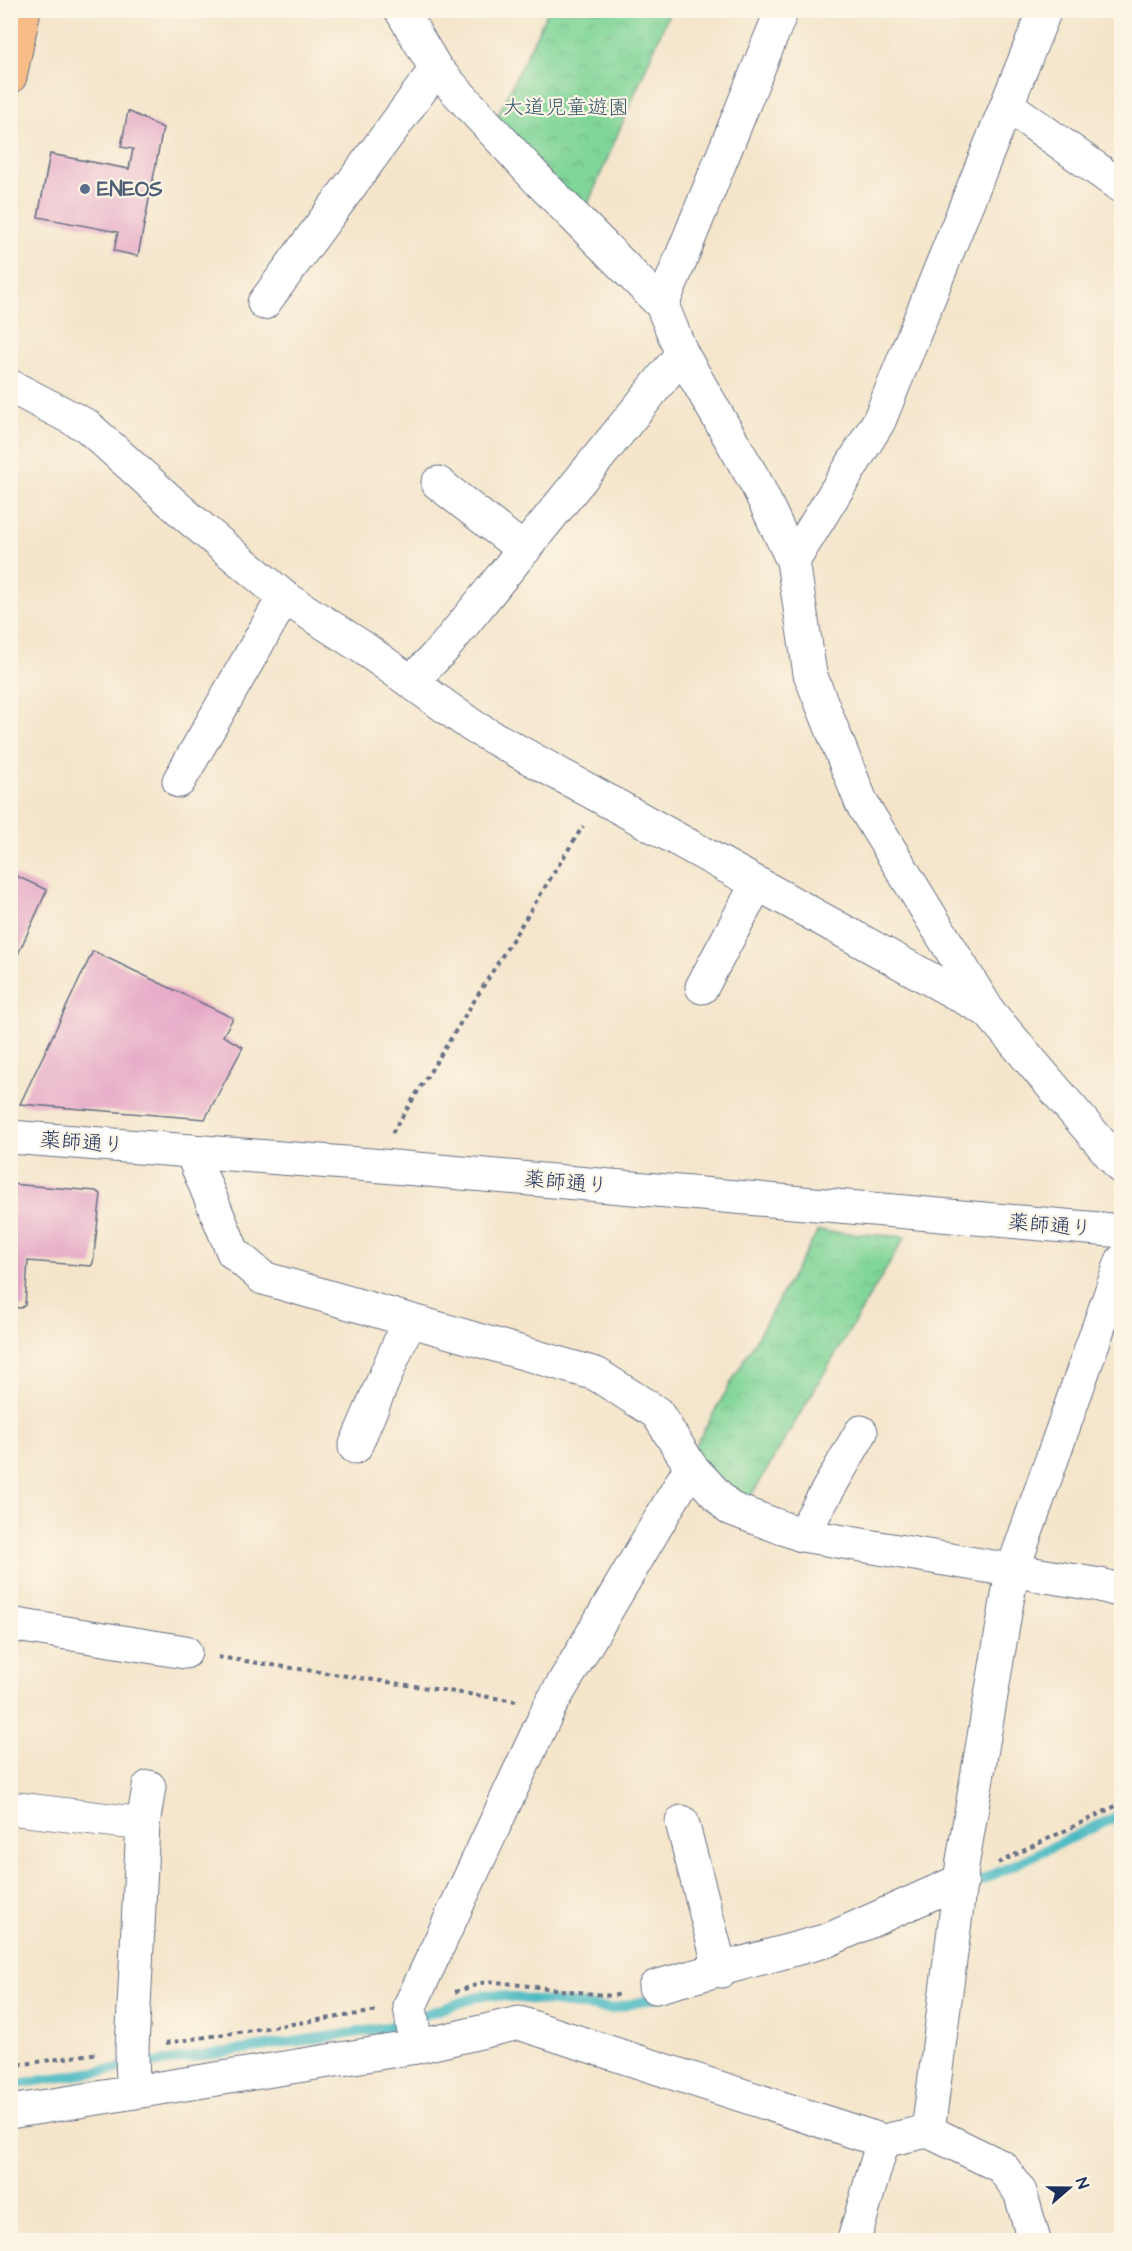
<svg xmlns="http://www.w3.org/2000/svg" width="1132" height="2251" font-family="'Architects Daughter','Klee One',sans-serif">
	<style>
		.park { fill: url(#park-crowns); stroke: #4e827b; stroke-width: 1.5 }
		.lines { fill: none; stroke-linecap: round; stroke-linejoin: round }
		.stream { stroke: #4cbac3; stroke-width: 10 }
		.building { fill: #e5a7c6 }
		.minor-casing { stroke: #676f84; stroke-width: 35 }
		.major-casing { stroke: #676f84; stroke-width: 35 }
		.path { stroke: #676f84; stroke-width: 4; stroke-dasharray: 4.5 4.5; stroke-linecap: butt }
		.minor { stroke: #fff; stroke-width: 33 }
		.major { stroke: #f7bd88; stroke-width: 33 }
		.service-dot { fill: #5c6f8a; stroke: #fcf5e5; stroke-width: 2 }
		.labels { text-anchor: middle; stroke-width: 4.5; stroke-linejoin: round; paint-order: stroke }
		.park-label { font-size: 21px; fill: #34586c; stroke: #fcf5e5 }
		.service-label { font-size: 21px; font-weight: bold; fill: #4e5e75; stroke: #fcf5e5; text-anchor: start }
		.street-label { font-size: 21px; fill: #1b2f5e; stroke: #fcf5e5 }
	</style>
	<defs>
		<pattern id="park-crowns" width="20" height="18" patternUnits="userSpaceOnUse" patternTransform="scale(1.5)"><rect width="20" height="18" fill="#80d598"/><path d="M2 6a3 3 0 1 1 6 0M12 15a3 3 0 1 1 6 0" fill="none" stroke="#6eb785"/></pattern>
	</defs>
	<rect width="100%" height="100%" fill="#fcf5e5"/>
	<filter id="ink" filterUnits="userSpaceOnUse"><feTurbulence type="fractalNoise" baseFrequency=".0167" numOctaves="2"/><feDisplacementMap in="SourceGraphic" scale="12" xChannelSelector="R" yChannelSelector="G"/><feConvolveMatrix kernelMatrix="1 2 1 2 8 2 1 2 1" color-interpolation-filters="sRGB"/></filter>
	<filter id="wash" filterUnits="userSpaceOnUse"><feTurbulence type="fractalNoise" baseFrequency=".008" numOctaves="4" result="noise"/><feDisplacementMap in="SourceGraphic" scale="24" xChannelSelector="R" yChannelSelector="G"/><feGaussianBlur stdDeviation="1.35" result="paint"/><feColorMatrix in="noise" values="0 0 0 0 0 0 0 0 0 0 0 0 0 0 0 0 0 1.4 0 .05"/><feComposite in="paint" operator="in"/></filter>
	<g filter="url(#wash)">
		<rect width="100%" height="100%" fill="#f4e5cb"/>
		<!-- park -->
		<g class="park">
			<polygon points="548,11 670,11 585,211 496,119"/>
			<polygon points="818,1231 905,1237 749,1500 702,1465 692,1451"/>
		</g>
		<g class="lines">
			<!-- stream -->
			<g class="stream">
				<polyline points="967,1887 1122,1814"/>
				<polyline points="10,2085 385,2028 486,1994 611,2009 660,1997"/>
			</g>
		</g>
		<g id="blocks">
			<!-- building -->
			<g class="building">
				<polygon points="128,111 163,128 138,256 114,251 118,232 38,217 50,154 129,169 133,149 121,147"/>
				<polygon points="10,873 47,890 10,972"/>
				<polygon points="93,951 233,1018 223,1036 243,1047 205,1119 20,1104"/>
				<polygon points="10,1184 96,1191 101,1194 93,1263 91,1266 28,1261 25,1305 21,1308 10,1307"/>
			</g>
		</g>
	</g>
	<g filter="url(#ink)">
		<use href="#blocks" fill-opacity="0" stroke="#676f84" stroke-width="1.5"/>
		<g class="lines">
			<defs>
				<g id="minor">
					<polyline points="401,10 436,69 540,182 662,305 682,354 756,483 793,561 810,674 862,804 989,1012 1122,1168"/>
					<polyline points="1007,105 1122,187"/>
					<polyline points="264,303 436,69"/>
					<polyline points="662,305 782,10"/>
					<polyline points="10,386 87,426 188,517 284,597 362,647 474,727 988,1011"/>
					<polyline points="438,483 524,550"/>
					<polyline points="793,561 879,421 1045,10"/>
					<polyline points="411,682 444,648 682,354"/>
					<polyline points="179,781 284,597"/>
					<polyline points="702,987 757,884"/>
					<polyline points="10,1137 371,1165 1122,1231"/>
					<polyline points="191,1151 233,1252 263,1278 596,1374 657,1413 691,1467 729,1508 802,1535 1100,1585 1122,1591"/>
					<polyline points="355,1447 409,1320"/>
					<polyline points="802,1535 861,1432"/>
					<polyline points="10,1624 185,1652"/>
					<polyline points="10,1808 143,1824"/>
					<polyline points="682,1822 721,1971"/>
					<polyline points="655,1987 828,1940 962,1880"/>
					<polyline points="416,2047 410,2006 550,1706 691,1467"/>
					<polyline points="133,2091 132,2048 143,1824 149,1787"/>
					<polyline points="10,2112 416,2047 519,2023 883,2141 928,2131 1002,2167 1020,2192 1034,2240"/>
					<polyline points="928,2131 963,1860 1012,1572 1122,1261"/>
					<polyline points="854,2240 883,2141"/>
				</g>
				<polyline id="major" points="10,77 24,10"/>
			</defs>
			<!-- minor casing -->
			<use href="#minor" class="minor-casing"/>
			<!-- major casing -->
			<use href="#major" class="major-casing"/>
			<!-- path -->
			<g class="path">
				<polyline points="392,1133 583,826"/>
				<polyline points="218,1657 516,1701"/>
				<polyline points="998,1863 1122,1803"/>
				<polyline points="455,1992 488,1981 611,1996 622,1994"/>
				<polyline points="166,2043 378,2011"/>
				<polyline points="10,2066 99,2053"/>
			</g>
			<!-- minor -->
			<use href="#minor" class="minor"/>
			<!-- major -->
			<use href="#major" class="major"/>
		</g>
	</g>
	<!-- markers -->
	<circle class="service-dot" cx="85" cy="189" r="6"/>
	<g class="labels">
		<!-- park labels -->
		<g class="park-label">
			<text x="566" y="114">大道児童遊園</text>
		</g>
		<!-- service labels -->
		<g class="service-label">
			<text x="97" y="196">ENEOS</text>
		</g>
		<!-- street labels -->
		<g class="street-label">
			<text transform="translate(82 1142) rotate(4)" y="7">薬師通り</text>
			<text transform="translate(566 1182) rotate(5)" y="7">薬師通り</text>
			<text transform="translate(1050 1225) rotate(5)" y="7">薬師通り</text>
		</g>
	</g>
	<!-- margin -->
	<rect width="1132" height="2251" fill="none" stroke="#fcf5e5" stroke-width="36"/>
	<!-- north arrow -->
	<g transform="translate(1069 2188) rotate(70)" stroke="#fcf5e5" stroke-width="4.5" paint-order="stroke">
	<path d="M0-4.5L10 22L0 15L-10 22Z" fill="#1b2f5e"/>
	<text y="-9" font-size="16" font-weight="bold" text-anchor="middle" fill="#1b2f5e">N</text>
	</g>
</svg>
